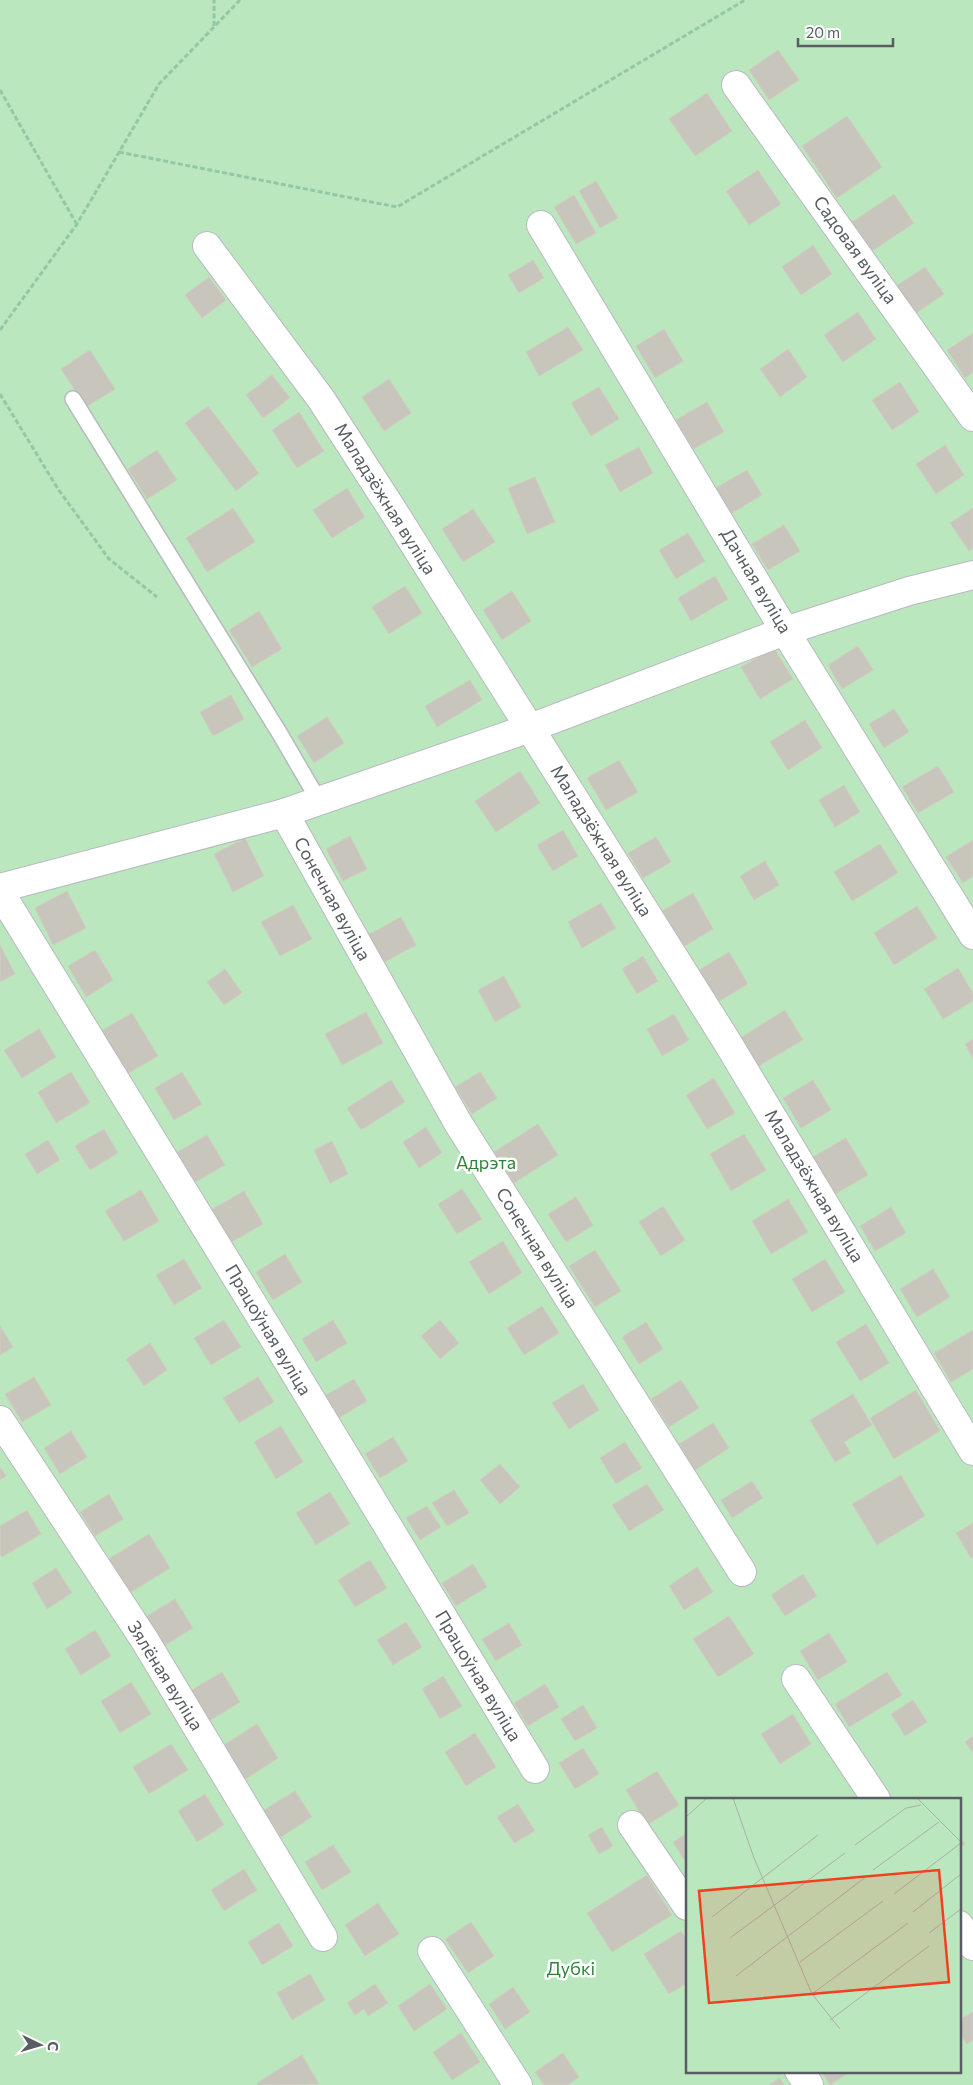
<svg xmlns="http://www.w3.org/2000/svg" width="973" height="2085" font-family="Commissioner,sans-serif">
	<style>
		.green { fill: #bae7bd; fill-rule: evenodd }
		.building { fill: #c8c5bd; stroke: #d2cdbe }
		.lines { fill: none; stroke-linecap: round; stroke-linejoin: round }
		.service-casing { stroke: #b8bac0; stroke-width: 18 }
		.minor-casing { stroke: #b8bac0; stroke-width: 30 }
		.path { stroke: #93c8a6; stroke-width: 3; stroke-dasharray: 5 2.5; stroke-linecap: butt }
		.service { stroke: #fff; stroke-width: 15 }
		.minor { stroke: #fff; stroke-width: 28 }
		.labels { text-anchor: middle; stroke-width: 5; stroke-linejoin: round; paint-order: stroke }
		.street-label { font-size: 18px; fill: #595c62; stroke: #fff }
		.park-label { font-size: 18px; fill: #2e8439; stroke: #fff }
		.inset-road { fill: none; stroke: #aeaeaa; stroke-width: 1 }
		.view { fill: #f43f1f; fill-opacity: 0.15; stroke: #f43f1f; stroke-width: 2.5 }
		.inset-edge { fill: none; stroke: #595c62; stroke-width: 2.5 }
	</style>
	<rect width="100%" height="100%" fill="#edebe0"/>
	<!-- green -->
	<path class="green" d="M 0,0 L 973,0 L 973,2085 L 0,2085 ZM 687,1799 L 959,1799 L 959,2071 L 687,2071 Z"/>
	<!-- building -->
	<g class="building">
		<polygon points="778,50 799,80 769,100 749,70"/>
		<polygon points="707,93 732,131 695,156 669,119"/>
		<polygon points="847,116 882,167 837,198 802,146"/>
		<polygon points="758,170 781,204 749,225 726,191"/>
		<polygon points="596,181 618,218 600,228 579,191"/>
		<polygon points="894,194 914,223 872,251 852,222"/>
		<polygon points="574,195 596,233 576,244 554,207"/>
		<polygon points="813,245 832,274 801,295 782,267"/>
		<polygon points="533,260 544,278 519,293 508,275"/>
		<polygon points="925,267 944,294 912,316 893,288"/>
		<polygon points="209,277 226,300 202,318 185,295"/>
		<polygon points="858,312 876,339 843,362 824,335"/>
		<polygon points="568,327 583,350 539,376 526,352"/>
		<polygon points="664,329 683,361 655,378 636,346"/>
		<polygon points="973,333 973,372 965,378 947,350"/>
		<polygon points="788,349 807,377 780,397 760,369"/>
		<polygon points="90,350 115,389 86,407 61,369"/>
		<polygon points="272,375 290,398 263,418 246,395"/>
		<polygon points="389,379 411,413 384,431 362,397"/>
		<polygon points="900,382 919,412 892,430 872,400"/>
		<polygon points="599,387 619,419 591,436 571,403"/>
		<polygon points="707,402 724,432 693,449 676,420"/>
		<polygon points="208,406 259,473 236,491 185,423"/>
		<polygon points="299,412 324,451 297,468 272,430"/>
		<polygon points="945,445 964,475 936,494 916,464"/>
		<polygon points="639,447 653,473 620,492 605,465"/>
		<polygon points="157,450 177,480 147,499 128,469"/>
		<polygon points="747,470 762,495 727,516 712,490"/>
		<polygon points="535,477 555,522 527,534 508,488"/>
		<polygon points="347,488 365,517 332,538 313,510"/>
		<polygon points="233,508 255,542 207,572 186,538"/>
		<polygon points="973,508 973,548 969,551 950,523"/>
		<polygon points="473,509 495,542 463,562 442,529"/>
		<polygon points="784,525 800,551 768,570 752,544"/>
		<polygon points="688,533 705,561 676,579 659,550"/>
		<polygon points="715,576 728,599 691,621 678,598"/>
		<polygon points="405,586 422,613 389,634 372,607"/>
		<polygon points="512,591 531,621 502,640 483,610"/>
		<polygon points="259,611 282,649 252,667 229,630"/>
		<polygon points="858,646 873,670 842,689 828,665"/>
		<polygon points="774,648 793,679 760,699 741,667"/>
		<polygon points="470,680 482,700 437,727 425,706"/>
		<polygon points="231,695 244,719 213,736 200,712"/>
		<polygon points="894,709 909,732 884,748 869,724"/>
		<polygon points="327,717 344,743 314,763 297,736"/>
		<polygon points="805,720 822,748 788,770 770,742"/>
		<polygon points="619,760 638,792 606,810 587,778"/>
		<polygon points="938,766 954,792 918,813 902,787"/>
		<polygon points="520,771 540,803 496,832 475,801"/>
		<polygon points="844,785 860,812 835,827 819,800"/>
		<polygon points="563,830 578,856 553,871 537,845"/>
		<polygon points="350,836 367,869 343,881 326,849"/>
		<polygon points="656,837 671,862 643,878 628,853"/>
		<polygon points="245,838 264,876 233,892 214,854"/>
		<polygon points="973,840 973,876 963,883 946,857"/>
		<polygon points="880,844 898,873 852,901 834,872"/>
		<polygon points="765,861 779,885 754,900 740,876"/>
		<polygon points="67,891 86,928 53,945 35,908"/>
		<polygon points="693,893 713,929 683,947 662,911"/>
		<polygon points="601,903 616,928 582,948 568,922"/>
		<polygon points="293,905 312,939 280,956 261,922"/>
		<polygon points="917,906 937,938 894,965 874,933"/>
		<polygon points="401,917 416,945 379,965 364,937"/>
		<polygon points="0,945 15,974 0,982"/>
		<polygon points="95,950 113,980 86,997 68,966"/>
		<polygon points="729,952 748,984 718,1002 699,970"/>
		<polygon points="643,956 658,981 637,994 622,969"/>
		<polygon points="958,968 973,993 973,1001 943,1019 924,989"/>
		<polygon points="225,969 242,993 224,1005 207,982"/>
		<polygon points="504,976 521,1007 495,1022 478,990"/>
		<polygon points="785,1010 803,1040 757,1067 740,1038"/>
		<polygon points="366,1012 383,1043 342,1065 325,1034"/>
		<polygon points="132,1013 158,1056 127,1074 101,1031"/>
		<polygon points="674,1014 689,1040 662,1056 647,1029"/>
		<polygon points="39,1029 56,1057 22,1078 4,1050"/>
		<polygon points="973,1039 973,1059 965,1044"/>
		<polygon points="71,1072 90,1103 56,1123 38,1092"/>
		<polygon points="182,1072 202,1104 174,1120 155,1088"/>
		<polygon points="480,1072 497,1098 472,1114 455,1087"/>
		<polygon points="714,1078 735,1113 707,1129 686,1095"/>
		<polygon points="391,1080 405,1102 361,1130 347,1108"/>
		<polygon points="813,1080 831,1110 801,1128 783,1098"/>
		<polygon points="538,1124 558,1155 514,1183 494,1152"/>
		<polygon points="426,1127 442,1153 419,1168 403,1142"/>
		<polygon points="104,1129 118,1153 90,1170 75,1146"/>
		<polygon points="744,1134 766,1170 731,1191 710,1154"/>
		<polygon points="207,1135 225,1165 192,1184 174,1154"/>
		<polygon points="846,1138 868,1175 835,1194 813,1157"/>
		<polygon points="48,1140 60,1160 37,1174 25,1154"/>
		<polygon points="332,1141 348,1174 330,1183 314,1150"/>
		<polygon points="462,1189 482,1219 457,1234 438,1204"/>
		<polygon points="141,1190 159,1221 124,1241 105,1211"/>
		<polygon points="244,1191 263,1224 230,1243 211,1210"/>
		<polygon points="576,1197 593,1225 566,1242 548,1214"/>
		<polygon points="788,1199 808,1232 771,1254 752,1221"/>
		<polygon points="663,1206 685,1240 661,1256 639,1222"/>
		<polygon points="891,1207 906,1233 875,1251 860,1226"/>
		<polygon points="503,1241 522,1273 489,1294 469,1262"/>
		<polygon points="595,1250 621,1291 595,1307 569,1266"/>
		<polygon points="285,1254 302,1282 273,1300 256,1272"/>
		<polygon points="184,1259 202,1288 174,1305 156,1275"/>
		<polygon points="825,1259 845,1292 812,1312 792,1279"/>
		<polygon points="933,1269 950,1297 917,1317 900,1289"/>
		<polygon points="542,1306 559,1333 524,1355 507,1328"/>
		<polygon points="224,1320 241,1347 211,1365 194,1338"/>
		<polygon points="333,1320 347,1343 316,1362 302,1339"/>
		<polygon points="440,1320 459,1343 440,1359 421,1336"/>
		<polygon points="646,1322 663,1349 639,1364 622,1337"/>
		<polygon points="866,1324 889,1363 860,1381 836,1342"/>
		<polygon points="0,1326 13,1347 0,1355"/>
		<polygon points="973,1330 973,1369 951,1382 934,1353"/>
		<polygon points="150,1343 167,1370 144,1386 126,1359"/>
		<polygon points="34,1377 51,1405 22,1422 5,1394"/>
		<polygon points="258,1377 274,1402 239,1423 223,1398"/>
		<polygon points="354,1379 367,1401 335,1420 321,1398"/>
		<polygon points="681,1380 699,1408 669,1427 651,1399"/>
		<polygon points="583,1384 599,1410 569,1429 552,1403"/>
		<polygon points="916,1390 940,1431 894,1459 870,1418"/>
		<polygon points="853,1394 872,1425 844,1442 851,1453 835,1462 810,1420"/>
		<polygon points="713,1423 729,1448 695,1470 679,1444"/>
		<polygon points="281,1426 303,1462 276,1479 254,1442"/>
		<polygon points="71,1431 87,1457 60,1474 44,1448"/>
		<polygon points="393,1437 408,1461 380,1478 365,1454"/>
		<polygon points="625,1442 642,1468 616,1484 600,1458"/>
		<polygon points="500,1464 520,1487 500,1504 480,1480"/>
		<polygon points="0,1467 6,1476 0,1480"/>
		<polygon points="901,1475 925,1516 877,1545 852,1504"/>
		<polygon points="752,1481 763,1498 732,1518 721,1500"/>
		<polygon points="647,1484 664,1510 629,1531 612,1505"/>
		<polygon points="454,1490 469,1513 447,1526 432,1503"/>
		<polygon points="330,1492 350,1524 316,1545 296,1513"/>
		<polygon points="109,1494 123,1519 95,1536 80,1512"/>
		<polygon points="427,1506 441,1527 420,1540 406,1518"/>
		<polygon points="27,1510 41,1534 2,1557 0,1554 0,1526"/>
		<polygon points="973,1523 973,1557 971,1558 956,1533"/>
		<polygon points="149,1534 170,1568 128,1594 107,1560"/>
		<polygon points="370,1560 387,1588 355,1607 338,1580"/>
		<polygon points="473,1564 487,1587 456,1606 442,1583"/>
		<polygon points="697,1567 713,1592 684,1610 669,1586"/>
		<polygon points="56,1568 72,1593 47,1609 32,1583"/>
		<polygon points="803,1574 817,1596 785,1616 771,1595"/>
		<polygon points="175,1599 193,1628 162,1647 144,1618"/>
		<polygon points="729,1616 754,1654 718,1677 693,1639"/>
		<polygon points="406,1622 422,1647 393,1665 377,1640"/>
		<polygon points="509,1623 522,1645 496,1661 482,1639"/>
		<polygon points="95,1630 111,1656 81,1675 65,1649"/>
		<polygon points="829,1633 847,1662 818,1680 800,1651"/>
		<polygon points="222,1672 240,1702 209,1721 190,1691"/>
		<polygon points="887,1672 902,1695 849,1727 835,1704"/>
		<polygon points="443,1676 462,1706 440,1719 422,1689"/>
		<polygon points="131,1682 151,1714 120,1733 101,1701"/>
		<polygon points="545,1684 559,1707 528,1726 514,1703"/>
		<polygon points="913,1700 927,1722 905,1736 891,1714"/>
		<polygon points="583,1705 597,1728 575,1741 561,1719"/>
		<polygon points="793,1714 811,1744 780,1764 761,1734"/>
		<polygon points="257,1724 278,1758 243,1781 222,1746"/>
		<polygon points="475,1733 496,1767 466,1786 445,1752"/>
		<polygon points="973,1736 973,1753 965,1742"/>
		<polygon points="171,1744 188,1770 149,1794 133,1767"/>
		<polygon points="583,1748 599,1774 575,1789 559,1763"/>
		<polygon points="657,1771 679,1805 647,1825 626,1790"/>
		<polygon points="295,1791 312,1817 281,1837 264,1810"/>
		<polygon points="205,1794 224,1825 197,1842 178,1811"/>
		<polygon points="518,1804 535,1831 514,1843 497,1817"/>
		<polygon points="602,1827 613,1846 599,1854 588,1835"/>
		<polygon points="687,1833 687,1864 673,1842"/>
		<polygon points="959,1836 965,1844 959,1848"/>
		<polygon points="333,1845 351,1872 322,1890 305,1862"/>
		<polygon points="244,1869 257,1890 224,1911 211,1890"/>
		<polygon points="647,1875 672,1915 612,1952 587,1913"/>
		<polygon points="378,1903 399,1934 365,1956 345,1925"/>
		<polygon points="471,1922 494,1956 468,1973 445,1939"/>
		<polygon points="279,1923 293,1946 262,1965 248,1942"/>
		<polygon points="681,1931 687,1940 687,1983 669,1994 644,1954"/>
		<polygon points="310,1974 325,2000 292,2020 277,1993"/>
		<polygon points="375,1984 388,2003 368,2016 364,2009 355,2015 347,2003"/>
		<polygon points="430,1984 447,2009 414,2031 398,2006"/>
		<polygon points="513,1987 530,2012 505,2029 489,2004"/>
		<polygon points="973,2012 973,2040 967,2044 959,2032 959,2020"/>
		<polygon points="461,2033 480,2062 452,2080 433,2052"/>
		<polygon points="563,2053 579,2077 568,2085 544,2085 535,2072"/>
		<polygon points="302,2055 319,2084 258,2085 257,2083"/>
		<polygon points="821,2071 851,2071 830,2085"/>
		<polygon points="780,2078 784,2085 769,2085"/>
	</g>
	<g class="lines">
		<defs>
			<polyline id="service" points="73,399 280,734 319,801"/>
			<g id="minor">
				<polyline points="736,85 973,417"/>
				<polyline points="541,225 785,631 973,935"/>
				<polyline points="207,246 321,399 392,509 726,1040 973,1451"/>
				<polyline points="284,813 458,1123 742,1572"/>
				<polyline points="0,888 284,813 530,728 785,631 909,591 973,575"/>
				<polyline points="0,892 284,1355 535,1769"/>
				<polyline points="0,1420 144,1639 323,1937"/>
				<polyline points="796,1679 876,1799"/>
				<polyline points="632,1825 687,1906"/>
				<polyline points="959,1925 973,1946"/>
				<polyline points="432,1951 518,2085"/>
				<polyline points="799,2071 809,2085"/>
			</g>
		</defs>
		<!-- service casing -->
		<use href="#service" class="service-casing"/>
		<!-- minor casing -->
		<use href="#minor" class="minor-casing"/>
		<!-- path -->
		<g class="path">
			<polyline points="214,26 214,0"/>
			<polyline points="0,90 76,223"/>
			<polyline points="119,152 397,207 745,0"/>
			<polyline points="0,330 77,224 159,84 240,0"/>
			<polyline points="0,394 58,489 109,559 157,597"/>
		</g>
		<!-- service -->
		<use href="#service" class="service"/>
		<!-- minor -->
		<use href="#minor" class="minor"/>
	</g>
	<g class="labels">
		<!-- street labels -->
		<g class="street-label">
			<text transform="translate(855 250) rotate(54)" y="6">Садовая вуліца</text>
			<text transform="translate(385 499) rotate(58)" y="6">Маладзёжная вуліца</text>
			<text transform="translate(756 581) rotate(59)" y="6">Дачная вуліца</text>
			<text transform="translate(601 841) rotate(58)" y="6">Маладзёжная вуліца</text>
			<text transform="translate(332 899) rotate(61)" y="6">Сонечная вуліца</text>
			<text transform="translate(814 1186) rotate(59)" y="6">Маладзёжная вуліца</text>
			<text transform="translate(537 1248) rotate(58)" y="6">Сонечная вуліца</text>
			<text transform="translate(268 1330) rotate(59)" y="6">Працоўная вуліца</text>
			<text transform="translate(165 1676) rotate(58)" y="6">Зялёная вуліца</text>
			<text transform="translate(478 1676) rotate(59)" y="6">Працоўная вуліца</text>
		</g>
		<!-- park labels -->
		<g class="park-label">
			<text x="486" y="1169">Адрэта</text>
			<text x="571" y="1975">Дубкі</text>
		</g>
	</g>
	<!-- overview -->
	<g transform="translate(686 1798)">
		<rect width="275" height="275" fill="#edebe0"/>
		<path d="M 0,0 L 275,0 L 275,275 L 0,275 Z" fill="#bae7bd"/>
		<path class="inset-road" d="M 47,0 L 68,60 L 126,196 L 154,231M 231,0 L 275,44M 0,19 L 21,0M 169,47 L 220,10 L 235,7M 187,72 L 253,24M 208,96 L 275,45M 227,114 L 275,76M 26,119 L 132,37M 243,135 L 275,111M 44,140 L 159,55M 114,164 L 197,103M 50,178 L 181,78M 126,196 L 222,125M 144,222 L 243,148"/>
		<path class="view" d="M 253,72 L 263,184 L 23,205 L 13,93 Z"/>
		<rect width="275" height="275" class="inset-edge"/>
	</g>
	<!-- north arrow -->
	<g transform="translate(40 2045) rotate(95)" stroke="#ffffff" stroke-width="4" paint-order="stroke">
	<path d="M0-4L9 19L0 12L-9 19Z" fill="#595c62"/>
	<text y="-8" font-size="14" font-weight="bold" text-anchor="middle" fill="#595c62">С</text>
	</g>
	<!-- scale -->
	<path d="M798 38v8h95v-8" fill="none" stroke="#595c62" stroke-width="2.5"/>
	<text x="806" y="38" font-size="15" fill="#595c62" stroke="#ffffff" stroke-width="4" paint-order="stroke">20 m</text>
</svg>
